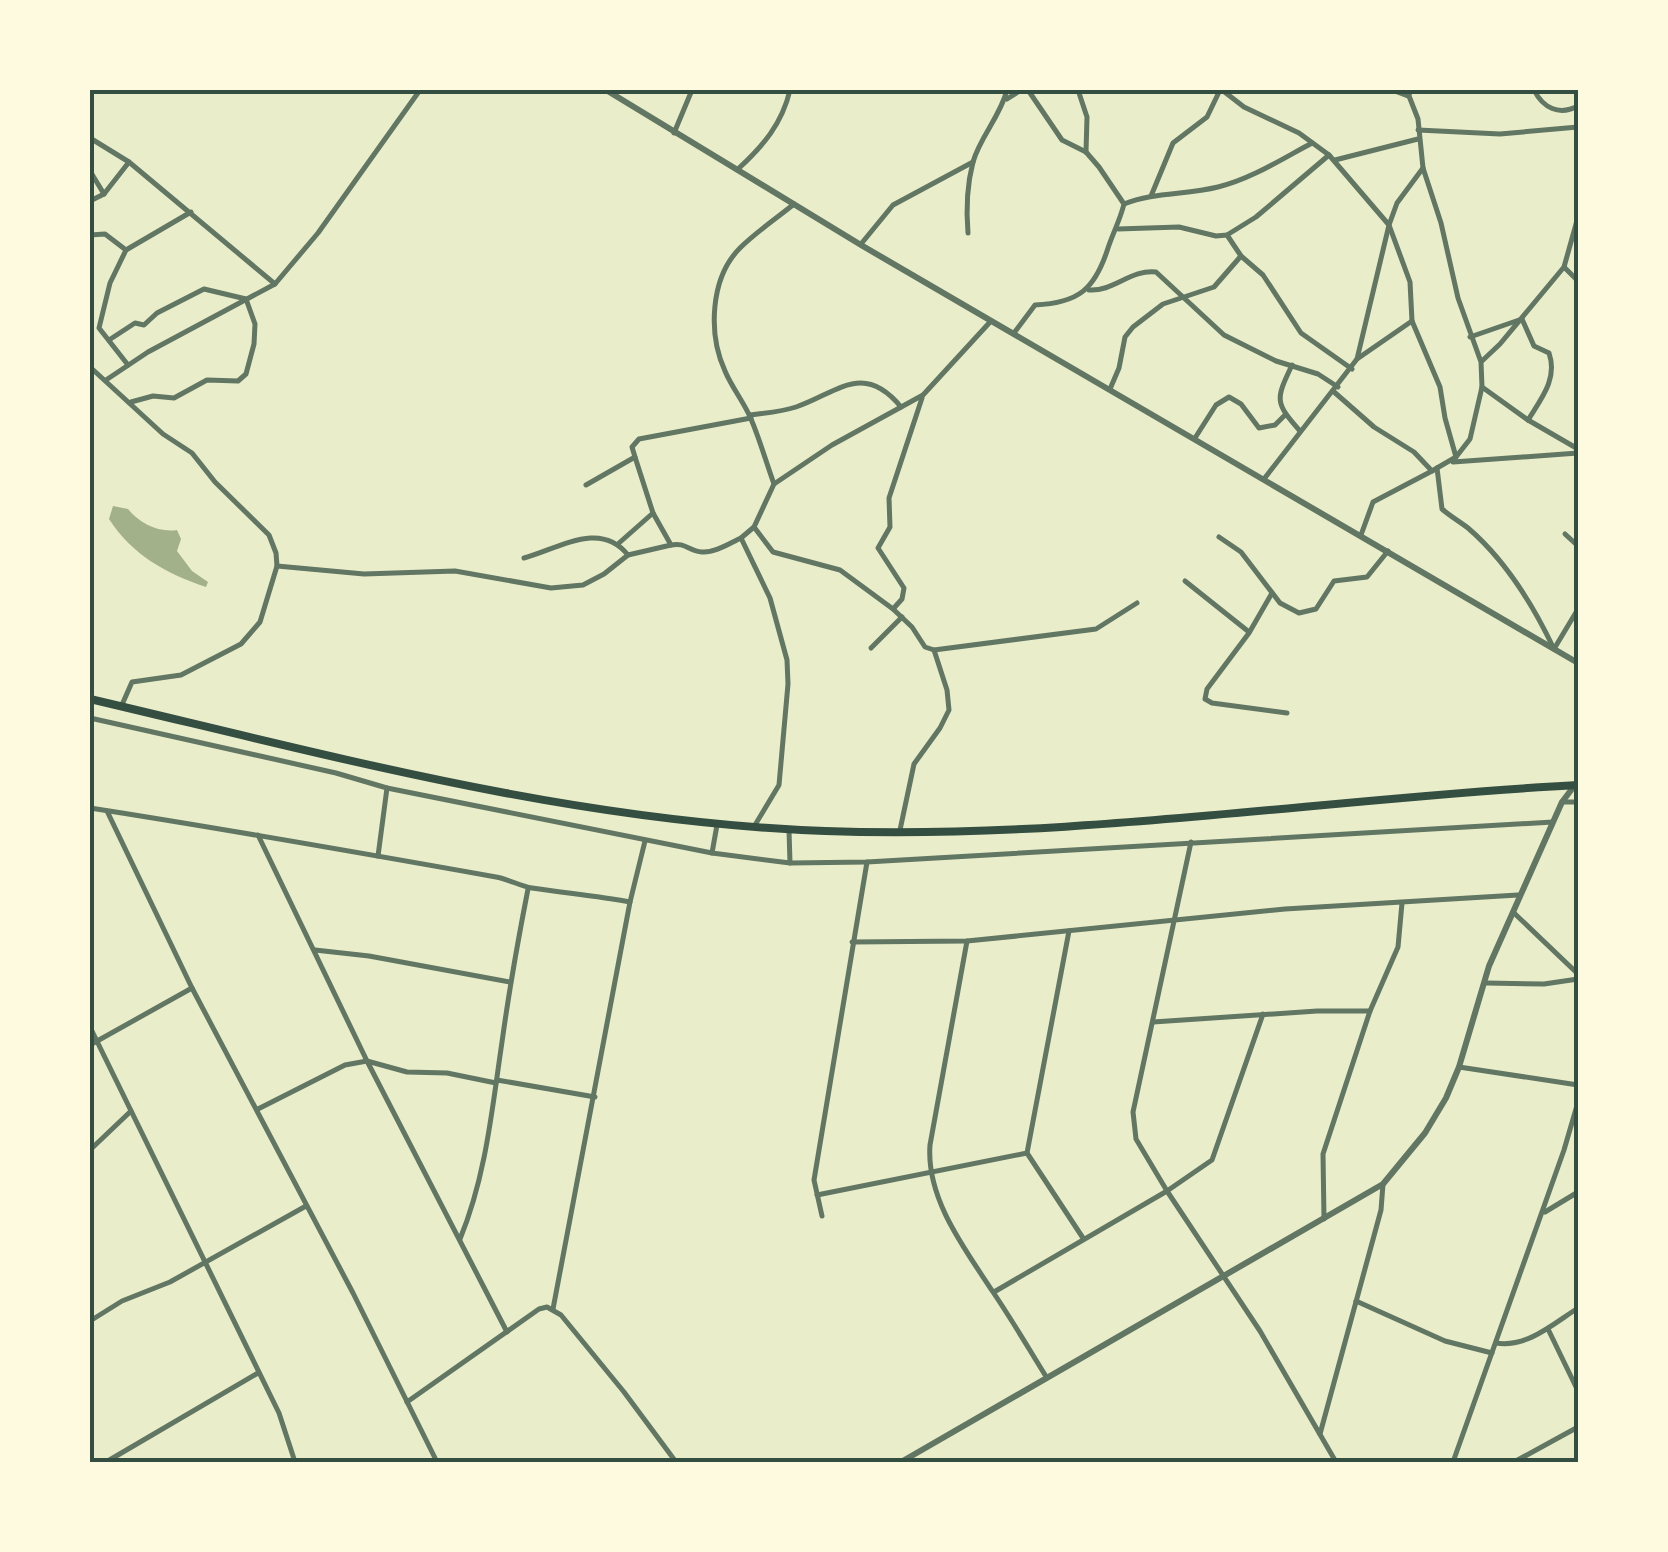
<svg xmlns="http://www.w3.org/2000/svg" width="1668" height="1552" font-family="Poppins,sans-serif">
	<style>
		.water { fill: #a3b18a }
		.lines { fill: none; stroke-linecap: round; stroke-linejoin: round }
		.minor { stroke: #617663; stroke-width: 5 }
		.tertiary { stroke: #617663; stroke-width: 6 }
		.primary { stroke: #344e41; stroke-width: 8 }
		.neatline { fill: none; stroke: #344e41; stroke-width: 4 }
	</style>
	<rect width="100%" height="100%" fill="#e9edc9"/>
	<!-- water -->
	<path class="water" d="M 113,506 L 128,509 C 139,523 159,533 177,530 L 181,539 L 177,551 L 192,571 L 208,582 L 206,587 C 167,574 132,555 109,519 Z"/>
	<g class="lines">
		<!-- minor -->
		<g class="minor">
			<polyline points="1078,90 1087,117 1086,152"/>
			<polyline points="1222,90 1244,107 1299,133 1329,155 1389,225 1410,282 1412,321 1440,387 1445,418 1456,457"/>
			<polyline points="1392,90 1408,96"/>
			<path d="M 1410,90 L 1409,96 L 1418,119 L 1423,168 L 1441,223 L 1458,298 L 1481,362 L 1482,387 L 1470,439 L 1456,457 L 1437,468 L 1442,509 C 1450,516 1459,521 1468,528 C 1504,559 1533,605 1553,647"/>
			<path d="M 1534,90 C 1543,108 1559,116 1578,106"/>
			<polyline points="1007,99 1021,90"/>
			<polyline points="1418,130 1500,134 1578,127"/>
			<polyline points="674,133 692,90"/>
			<polyline points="90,138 129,162 275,284"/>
			<polyline points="1335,160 1418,139"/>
			<path d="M 738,169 C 763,146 782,124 790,90"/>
			<polyline points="90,171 104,194"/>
			<polyline points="1151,196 1173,143 1207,117 1220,90"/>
			<polyline points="90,201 104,194 129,162"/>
			<path d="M 1124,204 C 1153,192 1186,195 1218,187 C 1251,179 1282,159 1312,143"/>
			<polyline points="1118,229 1179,227 1216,236 1227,235 1256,217 1329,155"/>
			<path d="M 968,233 C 966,209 967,185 973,162 C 980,137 1000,117 1007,90"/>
			<polyline points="90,235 105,234 126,250"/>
			<polyline points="1227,235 1241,256 1263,275 1301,333 1352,369"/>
			<polyline points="861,244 893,205 973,162"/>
			<polyline points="1564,267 1578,281"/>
			<path d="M 1089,290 C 1113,292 1131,269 1156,272 L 1224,335 L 1276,361 L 1318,374 L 1338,387"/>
			<path d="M 1014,333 L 1035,305 C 1079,303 1095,289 1108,248 C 1113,233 1120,220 1124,204 L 1099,167 L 1086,152 L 1062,140 L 1028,90"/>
			<path d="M 1470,337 L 1522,319 L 1534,346 L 1549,353 C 1558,379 1541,399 1528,420"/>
			<polyline points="109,340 135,323 144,325 157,313 204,289 246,299 255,324 254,344 246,374 238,381 207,380 174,398 153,396 131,402"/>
			<polyline points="1357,359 1412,321"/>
			<polyline points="1482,361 1500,344 1564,267 1578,217"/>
			<polyline points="128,365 99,328 110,283 126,250 191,212"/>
			<path d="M 1292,365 C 1276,399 1274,402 1300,431"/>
			<polyline points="90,367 163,434 192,453 215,482 269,535 276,553 277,566 260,622 241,644 181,675 132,682 121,707"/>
			<polyline points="106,380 148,352 275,284 318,233 420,90"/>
			<polyline points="1482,387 1528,420 1578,449"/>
			<polyline points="1110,389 1119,368 1125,337 1133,327 1163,304 1214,287 1241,256"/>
			<polyline points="1333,391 1374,427 1414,452 1432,471 1437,468"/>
			<path d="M 750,415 C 765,413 781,412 796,407 C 837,393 863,361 901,407"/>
			<polyline points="1195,438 1216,405 1229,397 1241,404 1259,428 1275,425 1285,415"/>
			<polyline points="1453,462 1578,453"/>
			<polyline points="1264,479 1357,359 1389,225 1397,203 1423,168"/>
			<path d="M 774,484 C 766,462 760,440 751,419 C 744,402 732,388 725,371 C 708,334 710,278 740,248 C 756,232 777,218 794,204"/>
			<polyline points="586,485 635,457 632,447 639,439 751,418"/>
			<polyline points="754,527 773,552 840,570 893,609 912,627 925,647 934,650 1096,629 1137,603"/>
			<polyline points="1565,534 1578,546"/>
			<polyline points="1361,535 1373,502 1432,471"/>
			<polyline points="1219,537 1241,552 1280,603 1299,613 1316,609 1334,581 1367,577 1388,551"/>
			<polyline points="619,543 653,513"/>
			<path d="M 671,545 C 685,542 689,551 702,552 C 715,553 730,543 741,538"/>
			<path d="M 524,558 C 560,548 600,520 628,555 L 671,545 L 653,513 L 635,457"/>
			<polyline points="277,566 364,574 455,571 551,588 583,585 604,574 628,555"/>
			<polyline points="1185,581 1249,632"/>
			<polyline points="1272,593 1249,633 1207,689 1205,699 1212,703 1287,713"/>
			<polyline points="893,609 902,599 904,588 878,548 890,527 889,498 922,398"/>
			<polyline points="871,648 902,617"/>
			<polyline points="1554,649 1578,609"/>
			<polyline points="90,718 336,773 387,788 712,853"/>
			<polyline points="1562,802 1578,802"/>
			<path d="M 90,808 C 226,829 361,853 496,877 C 508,879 520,886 532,888 C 565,893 597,896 630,902"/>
			<polyline points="107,811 192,988"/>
			<polyline points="717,825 712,853 790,863"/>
			<polyline points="755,825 779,785 788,684 787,660 770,598 741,538 754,527 774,484 832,445 923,395 991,321"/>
			<polyline points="789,830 790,863 867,862 1553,822"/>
			<polyline points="900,830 914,764 940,728 949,710 947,690 934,650"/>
			<polyline points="258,835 367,1061 507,1332"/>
			<polyline points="1191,842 1133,1112 1136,1139 1167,1191 1212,1160 1263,1014"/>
			<polyline points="378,856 387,788"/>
			<polyline points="1513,912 1578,974"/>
			<path d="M 967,941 L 930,1145 C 926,1199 965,1249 993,1292 C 1012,1320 1029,1349 1047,1378"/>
			<polyline points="852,942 967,941 1285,909 1518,895"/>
			<polyline points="315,950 369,956 510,982"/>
			<polyline points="1486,983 1544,984 1578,979"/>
			<polyline points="1153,1022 1317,1011 1370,1011"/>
			<polyline points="90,1027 279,1413 295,1462"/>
			<polyline points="90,1045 192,988 353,1293 437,1462"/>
			<polyline points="1459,1067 1578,1085"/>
			<polyline points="497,1080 595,1097"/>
			<polyline points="258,1109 345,1065 367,1061 407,1072 447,1073 496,1083"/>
			<polyline points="90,1150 131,1111"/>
			<polyline points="1027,1153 1083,1238"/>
			<polyline points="817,1195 1027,1153 1069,931"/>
			<polyline points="1545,1212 1578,1192"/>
			<polyline points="822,1216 814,1180 867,862"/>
			<polyline points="1324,1219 1323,1154 1370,1011 1398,947 1402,903"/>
			<path d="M 460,1239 C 486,1176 492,1109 502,1042 C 509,991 518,940 528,889"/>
			<polyline points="994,1292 1167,1191 1260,1331 1336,1462"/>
			<polyline points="1356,1301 1445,1341 1492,1353"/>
			<polyline points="553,1309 630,902 645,841"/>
			<polyline points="90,1321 122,1301 170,1282 306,1206"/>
			<polyline points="1548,1329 1578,1391"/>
			<path d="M 1496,1343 C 1527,1348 1553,1324 1578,1308"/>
			<polyline points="407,1402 539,1309 547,1307 561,1315 624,1392 676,1462"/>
			<polyline points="1320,1434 1381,1210 1383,1184"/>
			<polyline points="106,1462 258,1373"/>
			<polyline points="1453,1462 1564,1150 1578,1102"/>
			<polyline points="1514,1462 1578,1427"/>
		</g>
		<!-- tertiary -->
		<g class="tertiary">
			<polyline points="606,90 861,245 1578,663"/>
			<polyline points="901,1462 1383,1184 1425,1133 1446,1098 1459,1067 1489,966 1562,802 1575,785"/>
		</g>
		<!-- primary -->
		<path class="primary" d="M 90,699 C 333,756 573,822 825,831 C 1077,840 1327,798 1578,785"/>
	</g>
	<!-- border -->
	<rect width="1668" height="1552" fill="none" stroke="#fefae0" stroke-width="185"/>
	<rect x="92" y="92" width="1484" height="1368" class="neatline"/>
</svg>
